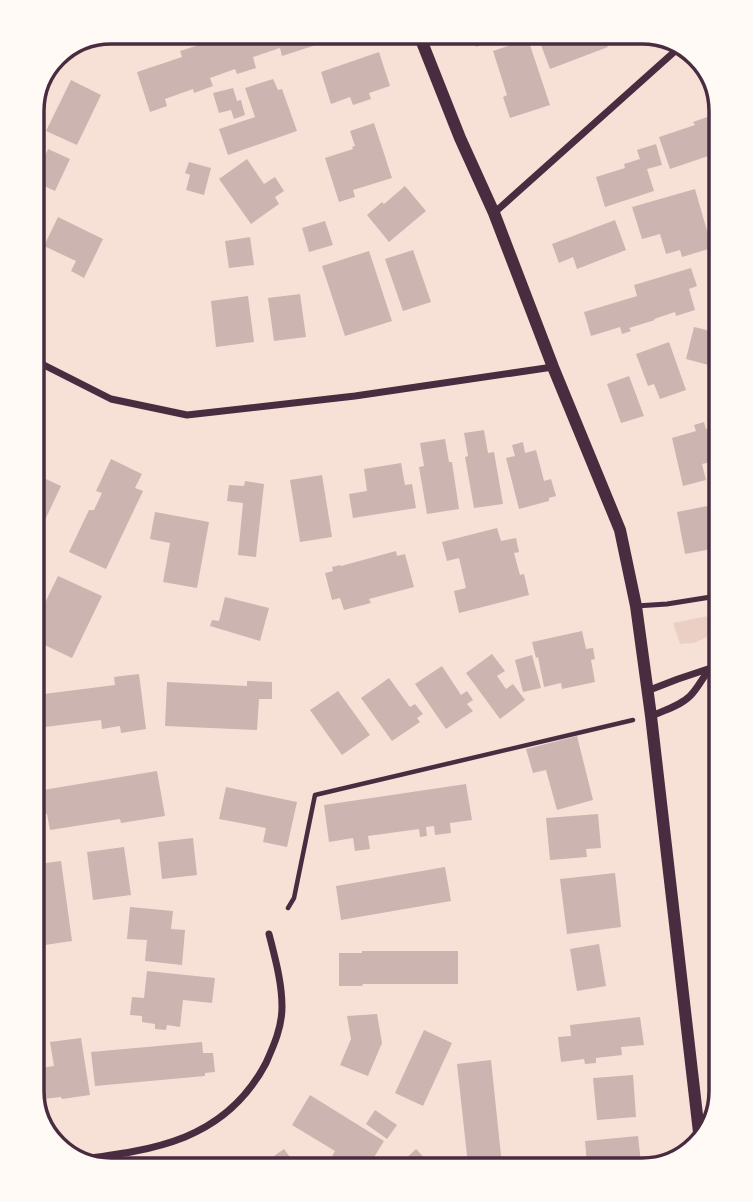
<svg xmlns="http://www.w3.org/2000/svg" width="753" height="1202" font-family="'Noto Serif',serif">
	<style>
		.green { fill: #ebcfc5 }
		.building { fill: #ccb4b1 }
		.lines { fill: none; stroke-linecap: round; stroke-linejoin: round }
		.path { stroke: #4a2c40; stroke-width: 4.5 }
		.service { stroke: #4a2c40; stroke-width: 5 }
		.minor { stroke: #4a2c40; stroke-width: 7 }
		.tertiary { stroke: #4a2c40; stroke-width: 12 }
		.rim { fill: none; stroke: #4a2c40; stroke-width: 3.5 }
	</style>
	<rect width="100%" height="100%" fill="#f7e1d7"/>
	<!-- green -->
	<polygon class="green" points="718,614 718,632 694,643 680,644 673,623"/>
	<!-- building -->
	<g class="building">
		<polygon points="223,32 312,32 316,45 282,56 280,48 253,57 256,68 237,74 235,69 210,78 213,86 194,93 193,89 165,99 167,106 150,112 137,72 182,57 180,51 224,37"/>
		<polygon points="470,32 513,32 476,47"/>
		<polygon points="557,32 602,32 608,47 550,69 541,45 555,39 552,33"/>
		<polygon points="608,32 623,32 624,40 609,42"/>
		<polygon points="528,39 550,105 510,118 503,97 507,95 493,51"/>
		<polygon points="379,52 390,86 369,93 371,99 353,105 350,97 331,104 321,72"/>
		<polygon points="273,79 278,90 282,89 297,131 228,155 219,129 255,117 245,88"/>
		<polygon points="71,80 101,95 77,145 46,131"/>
		<polygon points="233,88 237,101 241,100 245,115 234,119 231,110 219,113 213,93"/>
		<polygon points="710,116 711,119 714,118 714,154 670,169 659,137 695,125 693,122"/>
		<polygon points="374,123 392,178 353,190 355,197 339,202 325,158 353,149 352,147 355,146 350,131"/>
		<polygon points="656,144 662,165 647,169 654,191 605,207 596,177 625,168 624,164 640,159 637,150"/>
		<polygon points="48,149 70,159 55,191 33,181"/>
		<polygon points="247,159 264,184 275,177 284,191 275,197 279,204 251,224 219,179"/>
		<polygon points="189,162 211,168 204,195 186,190 190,175 185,173"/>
		<polygon points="405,186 426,211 389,242 367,215 382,202 384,204"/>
		<polygon points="695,189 712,248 682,257 680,250 666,254 660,234 642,239 632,207"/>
		<polygon points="58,217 103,239 84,278 71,271 76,261 44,246"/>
		<polygon points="615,220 626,250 577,269 573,257 559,263 552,244"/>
		<polygon points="325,221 333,245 309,252 302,228"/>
		<polygon points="250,237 254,265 229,268 225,241"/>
		<polygon points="413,250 431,302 403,311 385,259"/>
		<polygon points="369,251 392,321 345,336 322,266"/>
		<polygon points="691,268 697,286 689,289 695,310 676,316 675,312 654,319 655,320 629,328 631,331 622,334 620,327 591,336 584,312 637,296 634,285"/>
		<polygon points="300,294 306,337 274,341 268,298"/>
		<polygon points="248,296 254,342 216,347 211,301"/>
		<polygon points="694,327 715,332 716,367 686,359"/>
		<polygon points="669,342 686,390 660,399 654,384 648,386 636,354"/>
		<polygon points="629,376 644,416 621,423 607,384"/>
		<polygon points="704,422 706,429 716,427 716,461 702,464 706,480 683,486 672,438 696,431 694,425"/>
		<polygon points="484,430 488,453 494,452 503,504 474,508 465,457 468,456 464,433"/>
		<polygon points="445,439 449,462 452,462 459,509 427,514 419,467 424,466 420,443"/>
		<polygon points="523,442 525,453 536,450 544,481 551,479 556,496 549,498 549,501 519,509 506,458 515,456 512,445"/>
		<polygon points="111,459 142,474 135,488 143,491 106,569 69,552 89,510 94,510 102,493 96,491"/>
		<polygon points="401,463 405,485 412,484 416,508 353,518 349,494 367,491 364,469"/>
		<polygon points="35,474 61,486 45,520 35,515"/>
		<polygon points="322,475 332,537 300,542 290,480"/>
		<polygon points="245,481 264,484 256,557 238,555 243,503 227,501 229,485 244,486"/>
		<polygon points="717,504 717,548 685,554 677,512"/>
		<polygon points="155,512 209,522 197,588 163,582 170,543 150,539"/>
		<polygon points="497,528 501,541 516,538 519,552 514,553 520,575 524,574 529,595 459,613 454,591 466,588 459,558 447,561 442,542"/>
		<polygon points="396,551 397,556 405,554 414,587 369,599 371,603 344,610 340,598 332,600 325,573 333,571 332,567 340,565 341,566"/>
		<polygon points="58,576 102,596 72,658 36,641 36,606 42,609"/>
		<polygon points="225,597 269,608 260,641 210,626 212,620 219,621"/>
		<polygon points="582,631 586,649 593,648 595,659 591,660 595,682 562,689 561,683 544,687 538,657 536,658 532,642"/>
		<polygon points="492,654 505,671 497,676 506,689 513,684 525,700 500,719 466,673"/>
		<polygon points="532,655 541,688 523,692 515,660"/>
		<polygon points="442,666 461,695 467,691 473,700 467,704 473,711 446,729 415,684"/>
		<polygon points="139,674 146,729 121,733 120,726 102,729 101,720 37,728 36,695 115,685 114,677"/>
		<polygon points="389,678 410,707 415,704 423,714 417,718 420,722 392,741 361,698"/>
		<polygon points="247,681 272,682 272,699 259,699 257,730 165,726 167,682 247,686"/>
		<polygon points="338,691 370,735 342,755 310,710"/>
		<polygon points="577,736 593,800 557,810 546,770 533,773 526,749"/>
		<polygon points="157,771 165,816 121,823 120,819 50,830 47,814 37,816 37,794 44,793 43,790"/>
		<polygon points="466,784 472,820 450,823 451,833 435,835 434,826 426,827 427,836 420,837 419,829 368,836 370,849 355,851 353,838 329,842 324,805"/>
		<polygon points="226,787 297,802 287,847 263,842 266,828 219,819"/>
		<polygon points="598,814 601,848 586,849 587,857 550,860 546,818"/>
		<polygon points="193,838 197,875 162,879 158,842"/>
		<polygon points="124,847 131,895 93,900 87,852"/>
		<polygon points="61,861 72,941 38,946 38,864"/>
		<polygon points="445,867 451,901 341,920 336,886"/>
		<polygon points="615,873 621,927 567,934 560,879"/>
		<polygon points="130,907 173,911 171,929 185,930 182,965 145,961 147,940 127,939"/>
		<polygon points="599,944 606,986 577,991 570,949"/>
		<polygon points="362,951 458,951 458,984 363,984 362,986 339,986 339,953 362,953"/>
		<polygon points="147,971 215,978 212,1003 183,1000 180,1027 167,1025 166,1030 155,1029 155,1024 142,1022 142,1016 130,1015 132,997 144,998"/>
		<polygon points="377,1014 382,1043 368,1076 340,1065 351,1039 347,1016"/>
		<polygon points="640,1017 644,1045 621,1047 622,1055 596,1058 596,1063 585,1064 584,1059 561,1062 558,1037 571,1036 570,1025"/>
		<polygon points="424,1030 452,1043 423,1106 395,1093"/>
		<polygon points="81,1038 90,1095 62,1099 61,1097 43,1099 39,1068 54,1066 50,1042"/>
		<polygon points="202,1042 203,1053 213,1053 215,1072 205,1073 205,1076 95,1086 91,1052"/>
		<polygon points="491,1060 502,1165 468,1165 457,1064"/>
		<polygon points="633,1075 636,1117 597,1120 593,1078"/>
		<polygon points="310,1095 384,1141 371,1162 366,1159 362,1167 355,1167 348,1162 346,1167 331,1158 335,1151 292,1125"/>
		<polygon points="375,1110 397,1125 387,1139 366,1124"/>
		<polygon points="638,1136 641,1163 587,1163 585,1141"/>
		<polygon points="284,1149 298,1168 271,1168 267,1161"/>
		<polygon points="416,1149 432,1166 398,1166"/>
	</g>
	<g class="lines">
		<!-- path -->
		<polyline class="path" points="288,908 294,898 315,795 633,720"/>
		<!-- service -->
		<polyline class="service" points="636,606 667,604 717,596"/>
		<!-- minor -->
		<g class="minor">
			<polyline points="494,213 683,44"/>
			<polyline points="34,360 111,399 187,415 355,396 553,367"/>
			<polyline points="647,691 678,679 708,669"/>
			<path d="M 651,716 C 663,711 680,706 690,696 C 701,685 704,672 718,661"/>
			<path d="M 76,1160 C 154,1150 225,1141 266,1063 C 274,1045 282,1027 282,1007 C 282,982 275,958 269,934"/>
		</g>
		<!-- tertiary -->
		<polyline class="tertiary" points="418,32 460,138 494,213 553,367 620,530 636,606 651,716 700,1141"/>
	</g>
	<!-- crop -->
	<path d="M0 0H753V1202H0ZM111 44H642A67 67 0 0 1 709 111V1091A67 67 0 0 1 642 1158H111A67 67 0 0 1 44 1091V111A67 67 0 0 1 111 44Z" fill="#fffaf5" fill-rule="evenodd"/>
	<path class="rim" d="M111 44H642A67 67 0 0 1 709 111V1091A67 67 0 0 1 642 1158H111A67 67 0 0 1 44 1091V111A67 67 0 0 1 111 44Z"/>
</svg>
